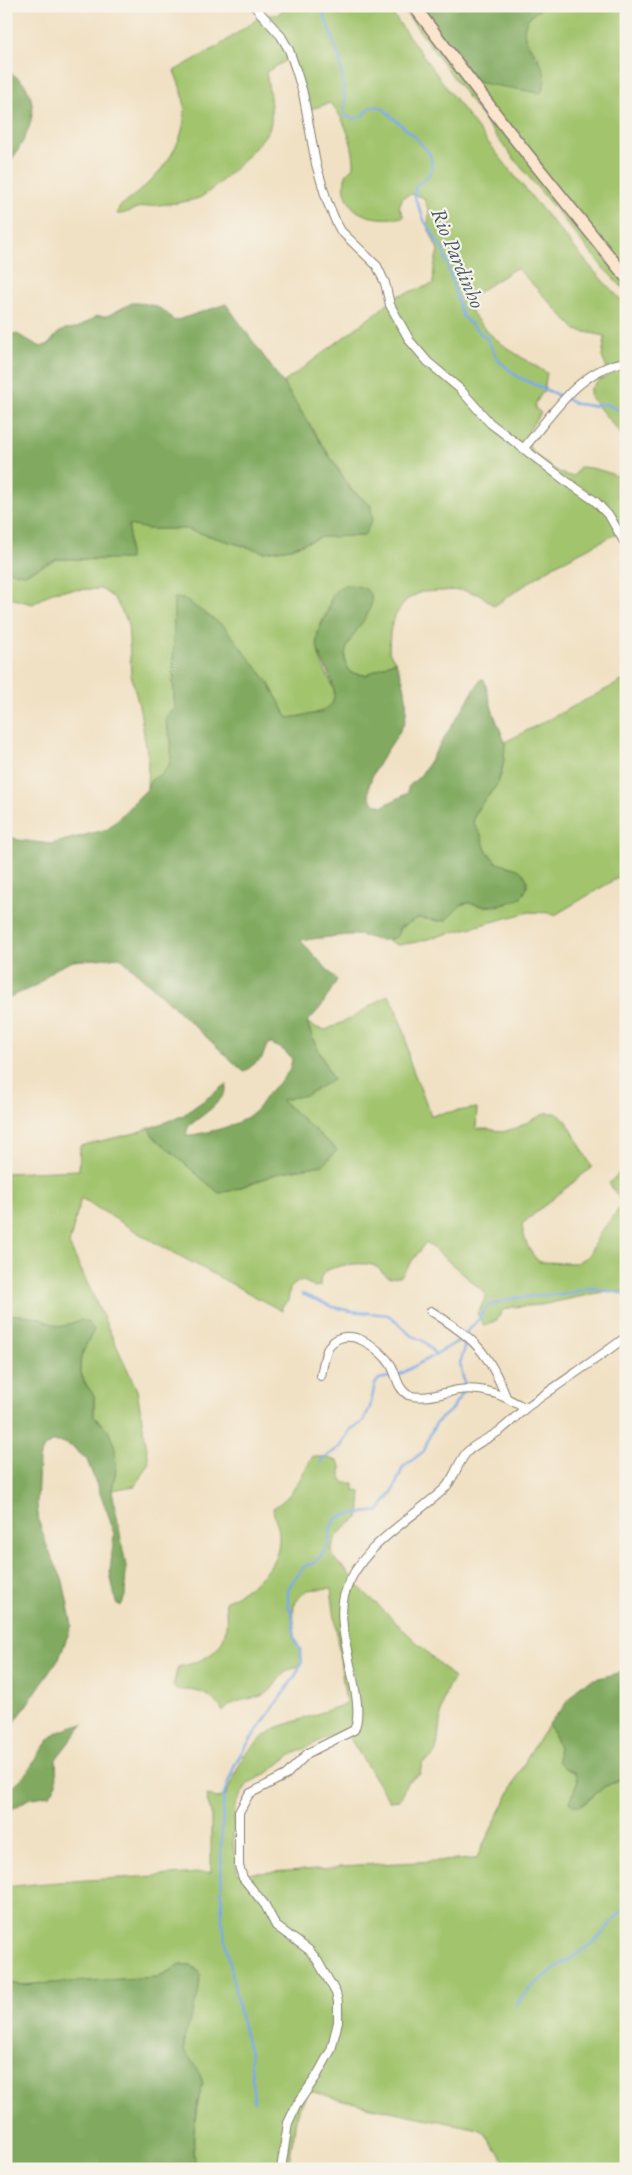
<svg xmlns="http://www.w3.org/2000/svg" width="632" height="2175" font-family="'EB Garamond',serif">
	<style>
		.green { fill: #a2c46d; stroke: #5f7044 }
		.forest { fill: #81aa60; stroke: #4e633e }
		.lines { fill: none; stroke-linecap: round; stroke-linejoin: round }
		.stream { stroke: #7caae5; stroke-width: 2.5 }
		.street-casing { stroke: #867e70; stroke-width: 10 }
		.secondary-casing { stroke: #867e70; stroke-width: 14 }
		.street { stroke: #fff; stroke-width: 8 }
		.secondary { stroke: #fbe5cf; stroke-width: 11 }
		.labels { text-anchor: middle; stroke-width: 4.5; stroke-linejoin: round; paint-order: stroke }
		.water-label { font-size: 21px; font-style: italic; fill: #42556c; stroke: #f7f3e8 }
	</style>
	<rect width="100%" height="100%" fill="#f7f3e8"/>
	<filter id="ink" filterUnits="userSpaceOnUse"><feTurbulence type="fractalNoise" baseFrequency=".02" numOctaves="2"/><feDisplacementMap in="SourceGraphic" scale="10" xChannelSelector="R" yChannelSelector="G"/><feConvolveMatrix kernelMatrix="1 2 1 2 8 2 1 2 1" color-interpolation-filters="sRGB"/></filter>
	<filter id="wash" filterUnits="userSpaceOnUse"><feTurbulence type="fractalNoise" baseFrequency=".0096" numOctaves="4" result="noise"/><feDisplacementMap in="SourceGraphic" scale="20" xChannelSelector="R" yChannelSelector="G"/><feGaussianBlur stdDeviation="1.12" result="paint"/><feColorMatrix in="noise" values="0 0 0 0 0 0 0 0 0 0 0 0 0 0 0 0 0 1.4 0 .05"/><feComposite in="paint" operator="in"/></filter>
	<g filter="url(#wash)">
		<rect width="100%" height="100%" fill="#f1e1c4"/>
		<!-- green -->
		<g class="green">
			<path d="M 287,6 L 387,6 C 443,84 500,161 563,234 C 583,258 603,283 626,304 L 626,440 L 590,397 L 590,389 L 599,380 L 607,377 L 608,371 L 602,357 L 605,336 L 576,330 L 518,269 L 514,269 L 477,293 L 467,302 C 480,335 518,355 547,373 L 544,390 L 535,404 L 535,408 L 541,413 C 520,439 524,447 550,466 C 557,471 566,477 574,476 L 580,467 C 593,467 606,472 618,476 C 610,498 624,497 626,513 C 627,523 626,534 626,545 L 618,533 L 555,565 L 494,606 L 481,595 L 462,590 L 421,592 L 406,600 L 395,616 L 390,632 L 389,652 L 395,661 L 366,675 L 351,673 C 331,651 366,623 372,601 L 330,600 C 328,614 317,626 317,640 C 317,684 373,708 288,718 L 268,682 L 173,681 L 175,710 L 166,725 C 171,739 176,761 164,772 C 157,779 151,780 147,789 L 148,758 L 140,710 L 131,675 L 128,622 L 114,598 L 101,589 L 65,590 L 52,592 L 33,604 L 6,597 L 6,571 L 25,574 L 56,559 L 106,560 L 129,525 L 149,529 L 186,529 L 264,552 L 291,548 L 321,537 L 364,536 L 371,506 L 351,489 L 283,383 L 380,310 L 394,297 L 433,284 L 434,268 L 438,250 L 428,228 L 429,211 L 423,197 L 411,194 L 403,197 L 399,207 L 404,217 C 390,219 370,220 357,211 C 344,202 338,175 354,167 C 355,149 344,115 330,103 L 305,111 L 289,59 L 266,72 C 268,85 275,118 269,129 C 262,144 213,192 199,198 C 181,204 161,204 142,207 C 133,208 126,215 117,214 L 119,207 C 154,182 193,144 183,96 C 181,88 177,79 174,71 L 220,45 L 263,15 L 277,15 Z"/>
			<path d="M 401,6 L 420,6 L 519,89 L 534,92 L 539,58 C 529,44 516,33 530,16 C 534,12 539,11 543,6 L 626,6 L 626,291 L 604,269 L 502,144 Z"/>
			<path d="M 626,679 L 626,873 L 555,915 L 551,913 L 529,912 L 417,942 L 398,945 L 387,941 C 397,934 404,922 417,918 C 427,916 435,923 444,920 C 454,916 457,903 469,903 C 474,903 479,906 484,906 C 501,908 519,902 527,887 L 511,867 L 497,863 L 486,850 L 481,835 L 473,823 C 476,804 488,800 497,784 C 504,773 504,756 505,742 Z"/>
			<path d="M 388,995 L 394,1004 L 406,1037 L 409,1060 L 431,1115 L 477,1108 L 476,1129 L 489,1129 L 503,1132 L 516,1128 L 546,1113 L 556,1113 L 566,1120 L 592,1167 L 522,1224 C 523,1237 529,1254 540,1262 L 576,1263 L 588,1256 L 600,1233 L 623,1204 L 609,1183 L 626,1167 L 626,1293 L 607,1291 L 541,1305 L 512,1307 L 502,1311 L 496,1321 L 484,1326 L 477,1314 L 485,1299 L 484,1292 L 426,1242 L 401,1276 L 390,1278 C 384,1275 380,1269 375,1266 C 365,1261 333,1265 325,1272 C 321,1275 320,1280 320,1286 L 314,1287 L 306,1282 L 299,1281 L 290,1288 L 288,1301 L 282,1306 L 282,1311 L 152,1241 L 81,1198 L 69,1244 L 137,1390 L 149,1462 L 135,1486 L 112,1490 L 116,1469 L 108,1430 L 94,1417 L 94,1395 C 78,1376 75,1360 90,1338 L 81,1320 L 60,1327 C 44,1320 25,1311 6,1316 L 6,1173 L 79,1170 L 80,1146 L 135,1133 L 149,1128 C 154,1141 158,1139 167,1148 C 184,1163 201,1178 219,1193 L 230,1191 L 282,1172 L 323,1165 L 337,1150 L 281,1100 L 289,1099 L 323,1058 L 313,1039 L 307,1022 L 314,1027 L 326,1030 L 353,1017 Z"/>
			<path d="M 313,1456 L 337,1460 L 341,1466 L 341,1480 L 345,1483 L 354,1483 L 354,1491 L 361,1492 L 359,1518 C 346,1526 326,1540 334,1558 C 336,1562 342,1566 345,1569 C 351,1576 355,1582 360,1588 L 454,1678 C 439,1693 441,1734 435,1755 L 422,1763 L 420,1774 L 407,1782 L 400,1800 L 389,1801 L 344,1729 L 289,1756 L 265,1775 L 248,1783 L 235,1805 L 233,1844 L 238,1874 L 335,1868 L 340,1866 L 476,1859 L 529,1754 L 549,1724 L 559,1747 L 558,1752 L 563,1767 L 575,1773 L 578,1781 L 570,1802 L 590,1799 L 604,1787 L 626,1777 L 626,2169 L 509,2169 L 485,2133 L 479,2129 L 370,2107 L 309,2091 L 297,2113 L 288,2169 L 196,2169 C 191,2141 195,2113 202,2086 L 184,2051 L 184,2039 L 199,1971 L 191,1965 L 181,1965 L 157,1977 L 20,1985 L 6,1982 L 6,1887 C 74,1879 143,1878 211,1872 L 211,1812 L 206,1796 L 218,1798 L 225,1796 L 244,1755 L 263,1737 L 276,1728 L 346,1704 L 331,1588 L 307,1590 C 303,1594 296,1600 294,1606 C 293,1612 294,1637 297,1643 C 299,1650 303,1654 302,1662 C 298,1668 292,1668 286,1672 C 276,1679 274,1692 261,1696 C 245,1701 235,1698 223,1712 C 213,1693 196,1689 176,1690 L 173,1686 L 178,1667 C 218,1658 231,1643 225,1602 C 249,1587 281,1569 279,1535 C 279,1526 274,1518 273,1508 C 294,1496 301,1476 313,1456 Z"/>
		</g>
		<!-- forest -->
		<g class="forest">
			<path d="M 420,6 L 543,6 C 538,12 532,13 528,19 C 511,47 558,60 541,93 L 475,82 L 457,73 L 441,54 Z"/>
			<path d="M 6,70 C 12,74 21,79 25,85 C 44,113 22,145 6,168 Z"/>
			<path d="M 132,303 C 150,303 162,306 174,321 L 226,304 L 283,383 L 350,489 L 371,506 L 372,520 L 364,536 L 321,537 L 291,548 L 264,552 L 186,529 L 149,529 L 129,525 L 129,559 L 57,559 L 25,574 L 6,571 L 6,330 L 8,333 L 17,334 L 41,347 L 49,344 L 57,334 L 65,329 L 77,328 L 97,316 L 107,316 Z"/>
			<path d="M 345,585 C 365,584 379,593 367,615 C 357,632 334,654 351,673 L 366,675 L 395,661 C 404,679 409,699 405,720 C 402,737 342,797 383,806 L 408,793 L 408,787 L 421,775 L 481,679 L 484,679 L 493,712 L 505,742 L 504,761 L 498,783 L 475,812 L 473,823 L 481,835 L 486,850 L 497,863 L 518,869 L 524,874 L 527,880 L 527,887 L 524,894 L 519,899 L 505,904 L 483,906 L 469,903 L 462,904 L 446,920 L 439,921 L 418,918 L 399,928 L 398,936 C 377,946 372,934 350,935 C 333,936 317,939 300,940 L 337,980 L 321,1007 L 307,1022 L 313,1039 L 333,1080 L 306,1095 L 281,1100 L 337,1150 L 323,1165 L 282,1172 L 230,1191 L 219,1193 C 201,1178 184,1163 167,1148 C 158,1139 154,1141 149,1128 L 182,1116 L 227,1084 C 226,1102 200,1116 188,1127 L 186,1135 L 192,1135 C 214,1131 236,1127 254,1112 C 261,1106 264,1097 271,1090 C 281,1079 290,1076 292,1059 L 283,1050 L 270,1043 L 267,1045 L 262,1058 L 244,1072 L 120,957 L 73,961 L 53,970 L 37,985 L 6,999 L 6,834 L 18,840 L 51,844 L 108,829 L 147,789 L 151,780 L 163,773 L 168,767 L 171,759 L 171,738 L 165,718 L 170,712 L 175,710 L 173,681 L 174,598 L 184,599 L 225,627 L 268,682 L 288,718 L 320,713 L 332,704 C 341,682 318,664 317,642 C 316,630 325,620 329,609 C 332,597 332,590 345,585 Z"/>
			<path d="M 12,1315 L 35,1317 L 60,1327 L 81,1320 L 88,1322 L 94,1330 C 80,1357 71,1369 94,1395 L 94,1417 L 108,1430 L 115,1447 L 116,1469 L 112,1490 L 126,1566 L 125,1596 L 121,1606 L 116,1603 L 110,1572 L 114,1534 L 108,1514 L 87,1460 L 73,1447 L 62,1442 L 52,1442 L 44,1448 L 39,1459 L 37,1506 L 39,1522 L 47,1546 L 63,1581 L 72,1625 L 59,1658 L 6,1735 L 6,1316 Z"/>
			<polygon points="626,1671 626,1777 604,1787 581,1806 574,1806 570,1802 578,1781 575,1773 563,1767 558,1761 559,1747 549,1724 580,1686 591,1680"/>
			<path d="M 83,1724 L 56,1759 L 57,1784 L 50,1795 L 28,1799 L 16,1807 L 6,1811 L 6,1788 C 29,1782 37,1749 54,1735 C 61,1730 74,1727 83,1724 Z"/>
			<polygon points="181,1965 191,1965 201,1975 198,1995 184,2039 184,2051 197,2067 203,2083 196,2109 193,2141 196,2169 6,2169 6,1982 20,1985 157,1977"/>
		</g>
		<g class="lines">
			<!-- stream -->
			<g class="stream">
				<polyline points="321,6 340,60 345,100 344,111 345,116 355,119 363,115 372,106 381,107 415,137 430,154 432,165 429,175 423,181 415,186 415,198 425,222 443,250 462,316 487,339 499,361 518,377 577,404 592,406 606,404 621,411 626,415"/>
				<polyline points="302,1294 333,1307 351,1311 388,1315 400,1324 409,1334 425,1342 435,1354"/>
				<polyline points="464,1336 464,1351 460,1363 465,1387"/>
				<polyline points="320,1462 341,1446 350,1430 363,1422 370,1407 375,1384 379,1379 399,1375 457,1342 478,1320 487,1306 509,1299 541,1295 561,1295 591,1288 626,1294"/>
				<path d="M 516,2006 C 528,1982 575,1958 597,1939 C 608,1929 616,1917 626,1906"/>
				<polyline points="254,2101 250,2054 239,2011 222,1921 221,1845 224,1794 235,1764 242,1752 294,1678 302,1662 300,1649 295,1641 292,1612 288,1606 288,1590 292,1582 305,1566 314,1563 323,1553 329,1542 331,1527 337,1518 345,1515 379,1511 393,1491 403,1467 424,1451 430,1434 437,1422 451,1410 463,1392"/>
			</g>
		</g>
	</g>
	<g filter="url(#ink)">
		<g class="lines">
			<defs>
				<g id="street">
					<polyline points="254,6 281,36 289,50 296,70 303,93 316,164 327,201 336,222 341,231 377,266 385,283 390,305 410,341 428,362 460,389 490,423 566,481 595,501 610,517 626,545"/>
					<path d="M 524,448 C 551,416 580,368 626,362"/>
					<path d="M 431,1311 C 473,1338 488,1350 506,1397"/>
					<path d="M 321,1376 C 323,1367 324,1354 329,1346 C 347,1323 380,1348 391,1365 C 397,1376 397,1388 408,1395 C 424,1400 442,1393 458,1390 C 484,1386 504,1396 525,1408"/>
					<path d="M 281,2169 L 288,2123 L 296,2106 L 316,2077 L 331,2050 L 338,2022 L 338,2002 L 336,1993 L 317,1960 L 309,1950 L 276,1926 L 265,1905 L 243,1878 L 239,1866 L 239,1812 L 249,1794 L 286,1775 L 308,1753 L 354,1730 C 368,1702 334,1634 344,1596 C 358,1547 408,1522 443,1490 C 454,1481 457,1463 467,1452 C 477,1442 491,1438 502,1429 C 511,1422 518,1414 527,1407 C 560,1383 594,1361 626,1337"/>
				</g>
				<polyline id="secondary" points="414,6 507,129 626,277"/>
			</defs>
			<!-- street casing -->
			<use href="#street" class="street-casing"/>
			<!-- secondary casing -->
			<use href="#secondary" class="secondary-casing"/>
			<!-- street -->
			<use href="#street" class="street"/>
			<!-- secondary -->
			<use href="#secondary" class="secondary"/>
		</g>
	</g>
	<g class="labels">
		<!-- water labels -->
		<g class="water-label">
			<text transform="translate(458 258) rotate(67)" y="7">Rio Pardinho</text>
		</g>
	</g>
	<!-- margin -->
	<rect width="632" height="2175" fill="none" stroke="#f7f3e8" stroke-width="25"/>
</svg>
